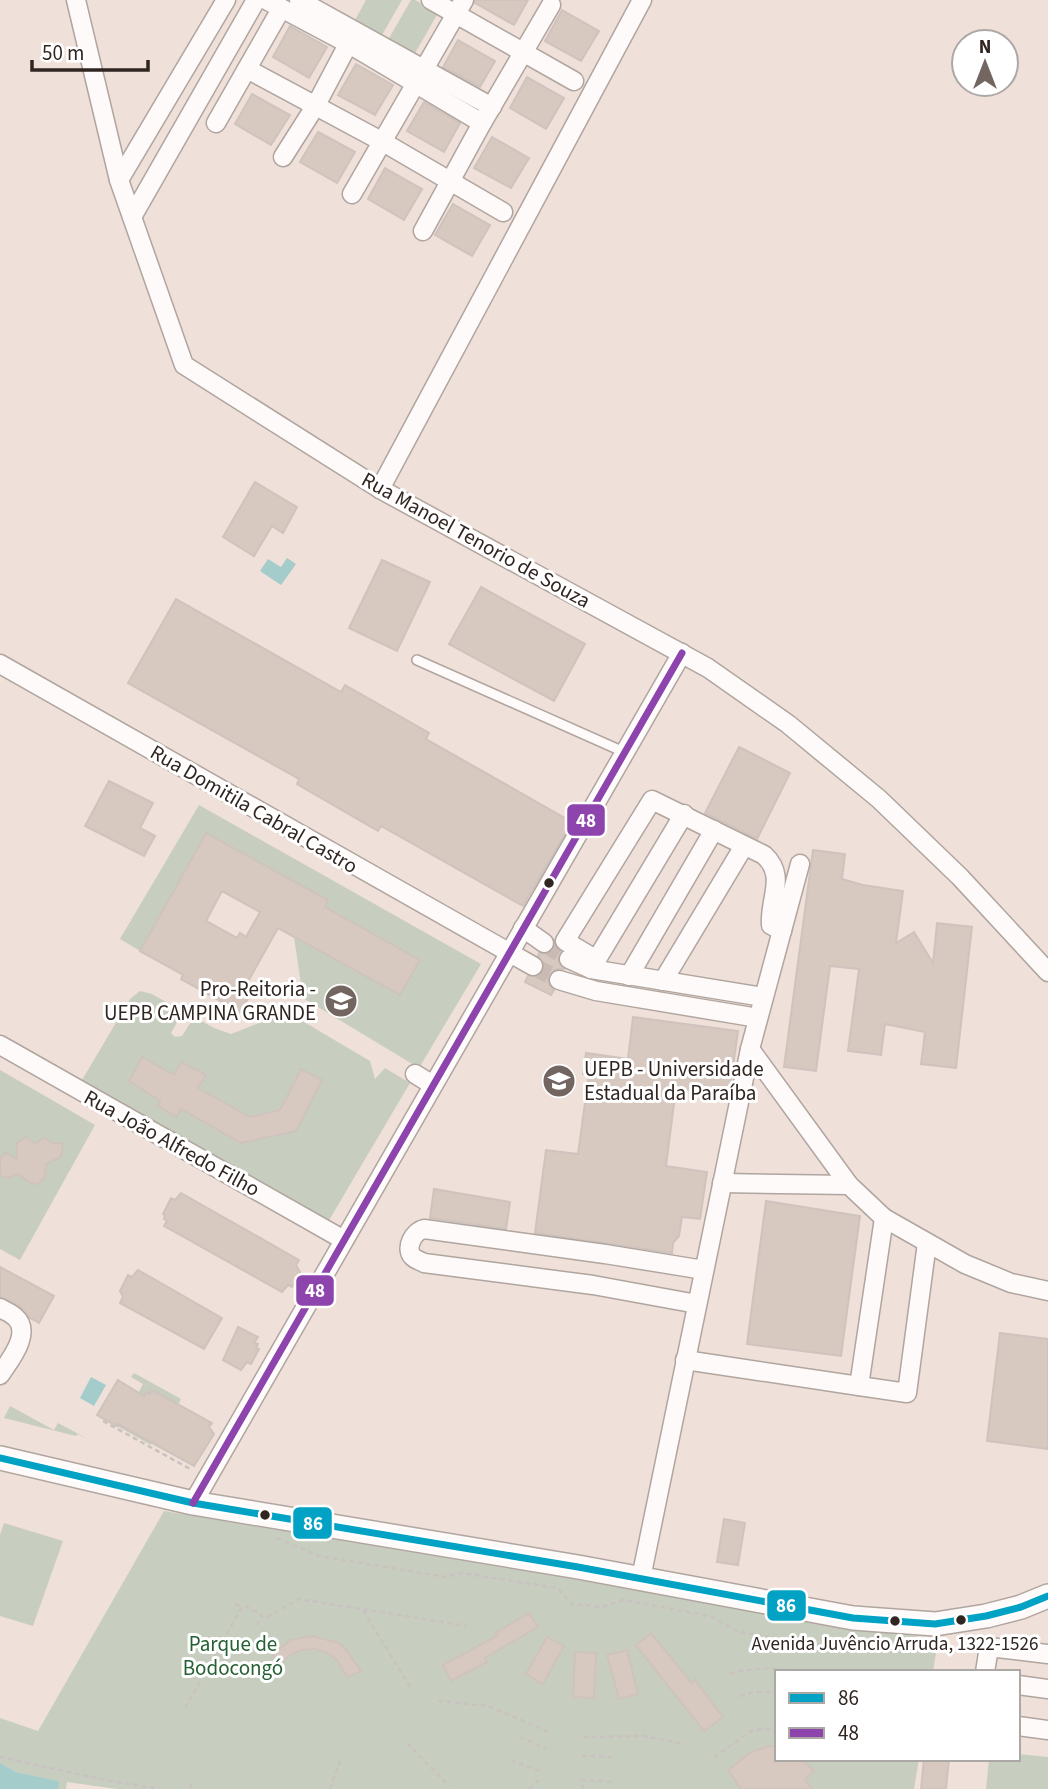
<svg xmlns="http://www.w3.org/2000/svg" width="1048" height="1789" font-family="'Source Sans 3',sans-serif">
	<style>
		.green { fill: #c7cebf }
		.water { fill: #a4ccca }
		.building { fill: #d7c8c0; stroke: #cfc3bd; stroke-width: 2; fill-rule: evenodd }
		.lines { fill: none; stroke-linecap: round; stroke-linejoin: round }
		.minor-tunnel { stroke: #c9bbb4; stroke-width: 18; stroke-dasharray: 18 9; stroke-linecap: butt }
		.service-casing { stroke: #b0a59f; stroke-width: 12 }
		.minor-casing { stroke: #b0a59f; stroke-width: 21 }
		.tertiary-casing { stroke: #b0a59f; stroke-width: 26 }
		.path { stroke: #c9c2c0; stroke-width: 2.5; stroke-dasharray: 5 3.5; stroke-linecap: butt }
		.service { stroke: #fdfaf9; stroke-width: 9 }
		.minor { stroke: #fdfaf9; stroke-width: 18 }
		.tertiary { stroke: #fdfaf9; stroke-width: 23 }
		.bus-1-casing { stroke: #fff; stroke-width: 12 }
		.bus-2-casing { stroke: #fff; stroke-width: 12 }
		.bus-1 { stroke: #02a2c5; stroke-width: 7 }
		.bus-2 { stroke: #8e44ad; stroke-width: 7 }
		.bus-dot { fill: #302520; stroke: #fff; stroke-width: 2.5 }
		.labels { text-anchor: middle; stroke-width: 6; stroke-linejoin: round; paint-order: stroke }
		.bus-label { font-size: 19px; fill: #302520; stroke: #fff }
		.street-label { font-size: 21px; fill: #302520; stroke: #fff }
		.poi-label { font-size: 21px; fill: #302520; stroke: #fff; text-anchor: end }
		.park-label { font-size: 21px; fill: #266032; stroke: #fff }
		.line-badge { stroke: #fff; stroke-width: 2.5 }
		.badge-label { font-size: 19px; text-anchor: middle; font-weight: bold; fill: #fff }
	</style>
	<rect width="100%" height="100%" fill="#efe0d9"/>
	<!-- green -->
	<g class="green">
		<polygon points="366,0 402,0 382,35 355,20"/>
		<polygon points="411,0 415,0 438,13 414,55 388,40"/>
		<polygon points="199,805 481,964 419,1068 303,998 294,937 400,995 420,959 325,907 328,900 206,833 140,951 120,939"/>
		<polygon points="140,991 152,994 183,1012 171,1033 175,1037 182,1036 194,1017 214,1028 231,1034 272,1018 294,1016 370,1061 375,1079 385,1068 410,1083 328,1222 79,1085 130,999"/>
		<polygon points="0,1070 95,1125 20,1260 0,1249"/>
		<polygon points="134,1373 181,1399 178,1405 153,1390 150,1394 146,1393 130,1430 152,1443 151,1445 117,1426 122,1417 125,1419 143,1384 131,1377"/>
		<polygon points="10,1406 54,1430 58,1423 88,1439 77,1434 76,1436 4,1418"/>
		<polygon points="164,1511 938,1640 933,1672 777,1672 777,1759 919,1759 914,1789 117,1789 67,1782 66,1789 58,1789 58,1781 16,1772 0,1763 0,1718 38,1731"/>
		<polygon points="4,1523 63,1541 33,1626 0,1616 0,1535"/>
		<polygon points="1018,1754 1048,1757 1048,1789 986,1789 989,1759 1018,1759"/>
	</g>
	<!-- water -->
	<g class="water">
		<polygon points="287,558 296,564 281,585 260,571 268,559 281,567"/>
		<polygon points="91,1377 106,1385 94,1406 80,1398"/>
		<polygon points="0,1763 16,1772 59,1781 58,1789 0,1789"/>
	</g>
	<!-- building -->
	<g class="building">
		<polygon points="475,0 528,0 514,25 475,3"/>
		<polygon points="562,10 599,31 581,61 545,41"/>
		<polygon points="290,26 327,47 309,78 273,57"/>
		<polygon points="458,40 495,61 480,87 443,67"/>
		<polygon points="356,64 393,85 375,115 338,95"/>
		<polygon points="527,77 564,98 546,129 510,108"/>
		<polygon points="252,94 290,115 271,145 235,124"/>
		<polygon points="424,102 460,123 444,152 407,131"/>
		<polygon points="318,132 355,152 337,183 300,162"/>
		<polygon points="492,137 529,158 511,188 474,168"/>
		<polygon points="385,168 422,189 404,220 368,199"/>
		<polygon points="453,204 490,225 472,256 435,235"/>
		<polygon points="255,482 297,507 283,533 272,526 254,556 223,537"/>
		<polygon points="382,560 430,582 397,651 349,628"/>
		<polygon points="481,587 585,644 554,701 449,644"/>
		<polygon points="176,599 341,692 345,685 429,733 426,739 572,822 523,906 381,826 378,831 297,784 299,779 128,683"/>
		<polygon points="739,747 790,773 757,839 705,813"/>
		<polygon points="109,781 153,803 140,828 155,836 144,856 85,826"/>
		<path d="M 206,833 L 328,900 L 325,907 L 420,960 L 400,995 L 278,928 L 246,985 L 253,990 L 240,1012 L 181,979 L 183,975 L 140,951 ZM 222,891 L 260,912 L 246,937 L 240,933 L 237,938 L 206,921 Z"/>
		<polygon points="813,850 845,854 842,879 863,885 903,891 896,943 914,932 933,963 937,923 972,927 956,1068 921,1064 925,1032 885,1024 881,1055 848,1051 859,969 830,966 816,1071 784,1067"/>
		<polygon points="555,946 561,952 558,961 564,969 556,969 548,976 548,983 554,990 551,995 525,982 528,976 538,976 543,971 544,965 538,956 539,953 549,953"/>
		<polygon points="633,1017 738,1031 729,1095 676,1088 666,1166 707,1172 700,1219 682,1217 679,1236 673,1243 672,1253 535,1233 546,1150 578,1154 589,1074 583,1074 586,1053 628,1059"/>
		<polygon points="142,1057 174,1075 181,1062 206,1075 198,1088 250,1117 280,1110 301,1069 322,1080 296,1131 241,1143 181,1109 177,1117 158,1106 160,1101 129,1081"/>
		<polygon points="26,1137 35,1143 45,1138 52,1143 63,1143 61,1157 46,1164 45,1178 37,1184 31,1183 17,1174 8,1178 0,1176 0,1158 6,1153 17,1159 17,1143"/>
		<polygon points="434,1189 510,1202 506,1229 430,1218"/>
		<polygon points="181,1193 299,1260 296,1265 300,1272 292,1287 288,1285 282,1292 164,1226 167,1221 164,1219 165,1215 163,1214 171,1198 175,1200"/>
		<polygon points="766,1201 860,1216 841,1356 747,1344"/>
		<polygon points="0,1267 54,1296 39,1323 30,1318 18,1305 0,1297"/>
		<polygon points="138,1270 222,1318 204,1349 120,1303 123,1297 120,1291 128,1275 132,1277"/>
		<polygon points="238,1327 258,1337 254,1343 258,1344 256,1348 259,1349 251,1364 247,1362 241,1370 223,1360"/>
		<polygon points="1000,1333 1048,1339 1048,1449 987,1441"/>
		<polygon points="118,1380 144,1396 146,1392 150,1394 152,1390 212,1423 209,1427 214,1434 194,1466 118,1424 117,1426 97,1415"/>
		<polygon points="724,1519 745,1523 738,1565 717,1562"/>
		<polygon points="529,1613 538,1627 485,1658 487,1662 451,1681 443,1665 497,1636 495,1633"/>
		<polygon points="651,1633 692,1683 695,1680 723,1717 704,1731 636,1645"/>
		<polygon points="313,1636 339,1643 347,1651 361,1671 347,1677 337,1660 327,1653 315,1649 302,1650 290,1655 279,1665 273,1655 290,1640"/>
		<polygon points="547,1637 564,1646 543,1684 526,1674"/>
		<polygon points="627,1650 638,1694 619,1699 607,1655"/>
		<polygon points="575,1652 596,1653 594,1698 573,1697"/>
		<polygon points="769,1746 777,1746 777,1759 802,1759 814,1771 805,1779 812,1789 741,1789 728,1770 751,1752"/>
		<polygon points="924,1759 949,1759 946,1789 921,1789"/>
	</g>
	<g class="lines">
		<!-- minor-tunnel -->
		<g class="minor-tunnel">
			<polyline points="544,943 569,959"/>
			<polyline points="533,966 559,980"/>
		</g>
		<defs>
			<polyline id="service" points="417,660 624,752"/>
			<g id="minor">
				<polyline points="76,0 119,180 184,365 380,489 708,668 788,724 879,799 960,877 1048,972"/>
				<polyline points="266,0 349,44 482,123"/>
				<polyline points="299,0 492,107"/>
				<polyline points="431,0 574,81"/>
				<polyline points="247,69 383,142 503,212"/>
				<polyline points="216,123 281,9"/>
				<polyline points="283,157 316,105 353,35"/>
				<polyline points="119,180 226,0"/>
				<polyline points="352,194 464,0"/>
				<polyline points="132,217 256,0"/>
				<polyline points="423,231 482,123 551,5"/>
				<polyline points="380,489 642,0"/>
				<polyline points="0,664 533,966"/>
				<polyline points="523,928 544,943"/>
				<polyline points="569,959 591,969 763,997"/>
				<path d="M 597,960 L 565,941 L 652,800 L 764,855 C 787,876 769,898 771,925 L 782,931"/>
				<polyline points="591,969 684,814"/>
				<polyline points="629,976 714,830"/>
				<polyline points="559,980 596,991 758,1018"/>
				<polyline points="663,981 744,846"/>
				<polyline points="0,1045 344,1240"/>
				<polyline points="750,1049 849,1185 884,1218 965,1264 1011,1283 1048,1291"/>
				<polyline points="415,1074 433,1085"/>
				<polyline points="722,1183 849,1185"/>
				<path d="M 697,1304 L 593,1285 L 424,1263 C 421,1261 416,1260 413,1257 C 404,1248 414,1231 424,1229 L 605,1254 L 704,1270"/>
				<path d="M 0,1308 C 5,1311 11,1313 15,1317 C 33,1333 9,1361 0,1375"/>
				<polyline points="685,1360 859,1386 884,1218"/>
				<polyline points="859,1386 907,1393 927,1243"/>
				<polyline points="193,1503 682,653"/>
				<polyline points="641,1578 750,1049 800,864"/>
				<polyline points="985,1672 989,1647 1048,1654"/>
				<polyline points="1018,1685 1048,1689"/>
				<polyline points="1018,1726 1048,1730"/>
			</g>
			<polyline id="tertiary" points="0,1458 193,1503 578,1567 853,1618 935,1624 986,1616 1021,1607 1048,1596"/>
		</defs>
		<!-- service casing -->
		<use href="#service" class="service-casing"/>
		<!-- minor casing -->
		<use href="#minor" class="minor-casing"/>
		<!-- tertiary casing -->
		<use href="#tertiary" class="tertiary-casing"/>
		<!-- path -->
		<g class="path">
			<polyline points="103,1421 192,1470"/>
			<polyline points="277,1538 319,1556 446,1577 462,1573 557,1588 572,1604 603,1607 623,1600 710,1616 739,1632 869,1652 871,1637"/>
			<polyline points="235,1604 242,1607"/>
			<polyline points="363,1610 412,1690"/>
			<polyline points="257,1625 262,1616"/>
			<path d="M 730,1674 C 751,1668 773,1666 794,1672"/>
			<polyline points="740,1696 755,1692 777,1692"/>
			<polyline points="438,1701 488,1706 551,1733"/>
			<polyline points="185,1708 242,1607 246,1606 266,1618 299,1599 467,1626"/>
			<polyline points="520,1737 547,1749"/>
			<polyline points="583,1737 644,1736 685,1744"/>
			<polyline points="407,1743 449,1786"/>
			<polyline points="582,1756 612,1757"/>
			<polyline points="0,1757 105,1780 160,1789"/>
			<polyline points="714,1757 753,1730 777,1728"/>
			<polyline points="511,1760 542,1772"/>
			<polyline points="581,1780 613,1782"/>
			<polyline points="581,1785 585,1789"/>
			<polyline points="190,1789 191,1784"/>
			<polyline points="330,1789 340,1761"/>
			<polyline points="529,1789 540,1779"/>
		</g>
		<!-- service -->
		<use href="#service" class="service"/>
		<!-- minor -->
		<use href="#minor" class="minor"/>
		<!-- tertiary -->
		<use href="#tertiary" class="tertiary"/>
		<defs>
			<polyline id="bus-1" points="0,1458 193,1503 578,1567 853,1618 935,1624 986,1616 1021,1607 1048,1596"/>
			<polyline id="bus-2" points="193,1503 682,653"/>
		</defs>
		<!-- bus-1 casing -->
		<use href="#bus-1" class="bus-1-casing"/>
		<!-- bus-2 casing -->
		<use href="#bus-2" class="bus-2-casing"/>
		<!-- bus-1 -->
		<use href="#bus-1" class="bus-1"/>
		<!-- bus-2 -->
		<use href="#bus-2" class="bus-2"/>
	</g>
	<!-- icons -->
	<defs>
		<symbol id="university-disc" viewBox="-11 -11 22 22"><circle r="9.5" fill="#736661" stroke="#fff"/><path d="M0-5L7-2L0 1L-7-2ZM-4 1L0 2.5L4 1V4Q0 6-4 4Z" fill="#fff"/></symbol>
	</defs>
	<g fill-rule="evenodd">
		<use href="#university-disc" x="322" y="982" width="38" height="38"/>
		<use href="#university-disc" x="540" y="1062" width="38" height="38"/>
	</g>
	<!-- markers -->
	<g class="bus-dot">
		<circle cx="549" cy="883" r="6"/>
		<circle cx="265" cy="1515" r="6"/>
		<circle cx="961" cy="1620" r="6"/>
		<circle cx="895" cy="1621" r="6"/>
	</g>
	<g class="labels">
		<!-- bus labels -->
		<g class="bus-label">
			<text x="895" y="1650">Avenida Juvêncio Arruda, 1322-1526</text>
		</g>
		<!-- street labels -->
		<g class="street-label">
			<text transform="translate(476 540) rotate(29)" y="7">Rua Manoel Tenorio de Souza</text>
			<text transform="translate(254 809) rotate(30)" y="7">Rua Domitila Cabral Castro</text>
			<text transform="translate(172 1143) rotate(29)" y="7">Rua João Alfredo Filho</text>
		</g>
		<!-- poi labels -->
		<g class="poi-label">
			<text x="316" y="996">Pro-Reitoria -<tspan x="316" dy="24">UEPB CAMPINA GRANDE</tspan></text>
			<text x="584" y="1076" text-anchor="start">UEPB - Universidade<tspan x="584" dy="24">Estadual da Paraíba</tspan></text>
		</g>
		<!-- park labels -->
		<g class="park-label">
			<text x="233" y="1651">Parque de<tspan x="233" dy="24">Bodocongó</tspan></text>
		</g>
	</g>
	<g class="line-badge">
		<rect x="566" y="803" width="40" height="34" rx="7" fill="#8e44ad"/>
		<rect x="295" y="1274" width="40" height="33" rx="7" fill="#8e44ad"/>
		<rect x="292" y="1506" width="41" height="34" rx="7" fill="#02a2c5"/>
		<rect x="766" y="1589" width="41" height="33" rx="7" fill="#02a2c5"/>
	</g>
	<g class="badge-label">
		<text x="586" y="827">48</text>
		<text x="315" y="1297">48</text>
		<text x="313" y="1530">86</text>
		<text x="786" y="1612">86</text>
	</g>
	<!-- legend -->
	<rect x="775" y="1670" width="245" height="91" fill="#ffffff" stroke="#aca8a6" stroke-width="2"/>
	<rect x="789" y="1693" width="35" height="10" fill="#02a2c5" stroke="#aca8a6" stroke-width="2"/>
	<text x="838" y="1705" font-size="21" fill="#302520">86</text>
	<rect x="789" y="1728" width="35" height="10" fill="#8e44ad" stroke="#aca8a6" stroke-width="2"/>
	<text x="838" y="1740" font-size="21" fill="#302520">48</text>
	<!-- north arrow -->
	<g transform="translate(985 63)"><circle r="33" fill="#ffffff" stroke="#aca8a6" stroke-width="2"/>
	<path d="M0-5L12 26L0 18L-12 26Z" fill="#736661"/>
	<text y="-10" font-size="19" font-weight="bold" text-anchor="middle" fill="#302520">N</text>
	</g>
	<!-- scale -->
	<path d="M32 60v10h116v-10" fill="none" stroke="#302520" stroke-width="3.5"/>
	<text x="42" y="60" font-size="21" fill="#302520" stroke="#ffffff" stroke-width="5" paint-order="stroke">50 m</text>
</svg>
